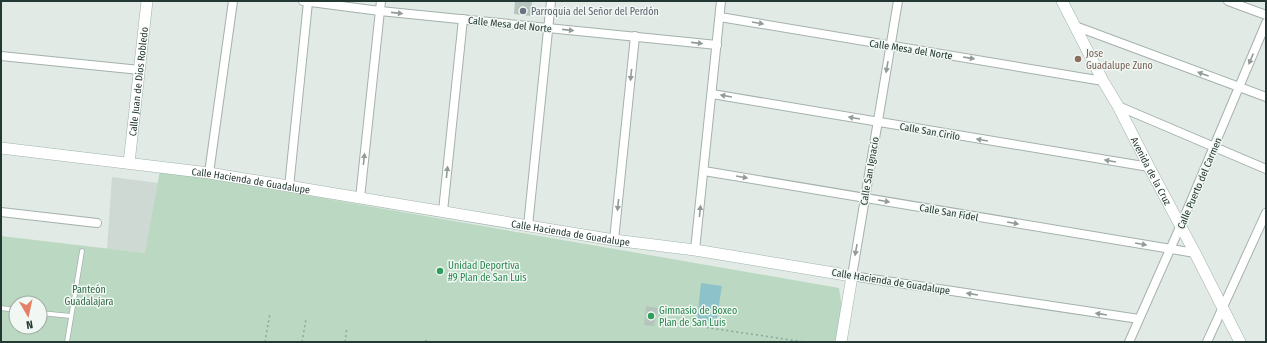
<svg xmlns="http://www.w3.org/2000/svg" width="1267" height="343" font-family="'Fira Sans Condensed',sans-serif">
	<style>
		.built { fill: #cfd9d4 }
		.green { fill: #bbd9c2; fill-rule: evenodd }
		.water { fill: #8ec2ca }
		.building { fill: #b6c4be }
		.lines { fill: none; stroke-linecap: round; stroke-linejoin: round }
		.lane-casing { stroke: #a4b1ac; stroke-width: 5.5 }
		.street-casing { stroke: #a4b1ac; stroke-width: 10 }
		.secondary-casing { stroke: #a1b4ad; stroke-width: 12 }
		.path { stroke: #84aa9d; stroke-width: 1.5; stroke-dasharray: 2 3; stroke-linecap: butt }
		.lane { stroke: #fff; stroke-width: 4 }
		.street { stroke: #fff; stroke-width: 8 }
		.secondary { stroke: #fff; stroke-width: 11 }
		.oneway { fill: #919c98 }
		.worship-dot { fill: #6b7280; stroke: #f1f7f3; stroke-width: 1.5 }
		.education-dot { fill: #8d6e63; stroke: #f1f7f3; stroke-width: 1.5 }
		.leisure-dot { fill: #2e9e5b; stroke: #f1f7f3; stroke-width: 1.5 }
		.labels { text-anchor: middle; stroke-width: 3; stroke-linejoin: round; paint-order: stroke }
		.worship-label { font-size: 10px; fill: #5b616d; stroke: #f1f7f3; text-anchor: start }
		.street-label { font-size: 10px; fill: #233832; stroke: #f1f7f3 }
		.education-label { font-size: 10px; fill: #785e54; stroke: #f1f7f3; text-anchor: start }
		.leisure-label { font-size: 10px; fill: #27864d; stroke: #f1f7f3; text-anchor: start }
		.park-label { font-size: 10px; fill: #316b46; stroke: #f1f7f3 }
	</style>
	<rect width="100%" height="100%" fill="#e1eae5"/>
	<!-- built -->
	<polygon class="built" points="112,177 158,183 146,253 107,249"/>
	<!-- green -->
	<path class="green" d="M 160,170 L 839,288 L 842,307 L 836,342 L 1,342 L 1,236 L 145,253 ZM 16,303 L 40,303 L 40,327 L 16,327 Z"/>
	<!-- water -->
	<polygon class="water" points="701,283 722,286 716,323 697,321"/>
	<!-- building -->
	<g class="building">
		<polygon points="515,1 532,1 531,16 514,14"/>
		<polygon points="646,306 658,308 654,326 644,325"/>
	</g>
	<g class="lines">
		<defs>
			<g id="lane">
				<polyline points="1,308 16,310"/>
				<polyline points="40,313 71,316"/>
				<polyline points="67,342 82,251"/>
			</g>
			<g id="street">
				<polyline points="303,1 380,11 717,45"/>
				<polyline points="898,1 852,276 1139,319"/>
				<polyline points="1228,1 1266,15"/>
				<polyline points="720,17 1103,81"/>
				<polyline points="1075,26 1266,97"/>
				<polyline points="1,56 140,70"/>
				<polyline points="712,94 1149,167"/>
				<polyline points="1118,106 1266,169"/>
				<polyline points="704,171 1195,253"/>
				<polyline points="209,173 233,1"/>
				<polyline points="289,187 308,2"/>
				<polyline points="360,198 381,1"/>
				<polyline points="443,211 463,19"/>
				<polyline points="1,212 97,223"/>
				<polyline points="528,226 551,1"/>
				<polyline points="614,240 635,36"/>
				<polyline points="695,250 721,1"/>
				<polyline points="1129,342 1180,227 1266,23"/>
				<polyline points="1207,342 1266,213"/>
			</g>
			<g id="secondary">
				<path id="s1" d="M 1062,1 L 1103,81 L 1118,106 L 1149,167 L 1195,253 L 1240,342"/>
				<path id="s2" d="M 1,148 L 209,173 L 614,240 L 695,250 L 852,276 L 841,342"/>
				<path id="s3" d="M 129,163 L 147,1"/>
			</g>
		</defs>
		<!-- lane casing -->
		<use href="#lane" class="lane-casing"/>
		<!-- street casing -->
		<use href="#street" class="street-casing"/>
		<!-- secondary casing -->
		<use href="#secondary" class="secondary-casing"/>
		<!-- path -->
		<g class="path">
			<polyline points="662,321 805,342"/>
			<polyline points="265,342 270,313"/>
			<polyline points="302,342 306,319"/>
			<polyline points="345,342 347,327"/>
			<polyline points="426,342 426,340"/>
		</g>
		<!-- lane -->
		<use href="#lane" class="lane"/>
		<!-- street -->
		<use href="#street" class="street"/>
		<!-- secondary -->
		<use href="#secondary" class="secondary"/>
	</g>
	<!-- one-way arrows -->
	<defs><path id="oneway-solid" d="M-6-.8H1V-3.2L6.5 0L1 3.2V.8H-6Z"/></defs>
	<g class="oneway">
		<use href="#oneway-solid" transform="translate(397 13) rotate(6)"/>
		<use href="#oneway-solid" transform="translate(758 23) rotate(10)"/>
		<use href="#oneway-solid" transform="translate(568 30) rotate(6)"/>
		<use href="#oneway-solid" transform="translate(697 43) rotate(6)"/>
		<use href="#oneway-solid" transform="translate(969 58) rotate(9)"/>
		<use href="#oneway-solid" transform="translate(1251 59) rotate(113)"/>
		<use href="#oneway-solid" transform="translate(887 67) rotate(100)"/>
		<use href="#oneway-solid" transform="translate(1203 74) rotate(-160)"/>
		<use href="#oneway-solid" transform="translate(631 75) rotate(96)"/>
		<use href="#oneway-solid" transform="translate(726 96) rotate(-170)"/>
		<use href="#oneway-solid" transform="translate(854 118) rotate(-170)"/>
		<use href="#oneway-solid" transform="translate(982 140) rotate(-170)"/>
		<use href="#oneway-solid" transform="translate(364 159) rotate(-84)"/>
		<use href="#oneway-solid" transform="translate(1110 161) rotate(-170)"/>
		<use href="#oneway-solid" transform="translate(447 172) rotate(-84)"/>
		<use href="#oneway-solid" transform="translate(742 177) rotate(10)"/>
		<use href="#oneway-solid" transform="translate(884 201) rotate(10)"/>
		<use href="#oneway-solid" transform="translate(618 205) rotate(96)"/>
		<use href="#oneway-solid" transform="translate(700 211) rotate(-84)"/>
		<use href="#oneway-solid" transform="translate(1013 223) rotate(10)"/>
		<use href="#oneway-solid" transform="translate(1141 244) rotate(10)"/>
		<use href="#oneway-solid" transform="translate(856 250) rotate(100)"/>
		<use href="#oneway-solid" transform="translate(972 294) rotate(-171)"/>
		<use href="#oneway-solid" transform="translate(1101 314) rotate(-171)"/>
	</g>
	<!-- markers -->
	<circle class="worship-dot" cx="523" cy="11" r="4"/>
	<circle class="education-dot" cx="1078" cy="59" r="4"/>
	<g class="leisure-dot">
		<circle cx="440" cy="271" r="4"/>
		<circle cx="651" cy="316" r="4"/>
	</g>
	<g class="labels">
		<!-- worship labels -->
		<g class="worship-label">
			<text x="531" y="15">Parroquia del Señor del Perdón</text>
		</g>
		<!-- street labels -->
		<g class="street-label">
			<text transform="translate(510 24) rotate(6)" y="4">Calle Mesa del Norte</text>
			<text transform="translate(911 49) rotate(9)" y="4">Calle Mesa del Norte</text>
			<text dy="4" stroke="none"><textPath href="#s3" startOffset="82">Calle Juan de Dios Robledo</textPath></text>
			<text transform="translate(930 131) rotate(10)" y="4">Calle San Cirilo</text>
			<text transform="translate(869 171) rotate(-80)" y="4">Calle San Ignacio</text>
			<text dy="4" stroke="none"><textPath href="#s1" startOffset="192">Avenida de la Cruz</textPath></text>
			<text dy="4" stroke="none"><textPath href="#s2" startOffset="252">Calle Hacienda de Guadalupe</textPath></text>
			<text transform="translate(1199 183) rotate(-67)" y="4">Calle Puerto del Carmen</text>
			<text transform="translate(949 212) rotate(10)" y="4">Calle San Fidel</text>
			<text dy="4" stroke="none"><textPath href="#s2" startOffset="576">Calle Hacienda de Guadalupe</textPath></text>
			<text transform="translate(891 281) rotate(9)" y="4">Calle Hacienda de Guadalupe</text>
		</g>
		<!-- education labels -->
		<g class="education-label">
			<text x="1086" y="57">Jose<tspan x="1086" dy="12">Guadalupe Zuno</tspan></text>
		</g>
		<!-- leisure labels -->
		<g class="leisure-label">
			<text x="448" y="269">Unidad Deportiva<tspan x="448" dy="12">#9 Plan de San Luis</tspan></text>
			<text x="659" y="314">Gimnasio de Boxeo<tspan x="659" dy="12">Plan de San Luis</tspan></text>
		</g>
		<!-- park labels -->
		<g class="park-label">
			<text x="89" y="293">Panteón<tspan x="89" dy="12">Guadalajara</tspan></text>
		</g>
	</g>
	<!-- border -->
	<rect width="1267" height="343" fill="none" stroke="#233832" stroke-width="4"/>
	<!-- north arrow -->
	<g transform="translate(28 315) rotate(171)"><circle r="19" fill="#f1f7f3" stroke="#9faba6"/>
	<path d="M0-3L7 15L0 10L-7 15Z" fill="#e38065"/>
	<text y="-6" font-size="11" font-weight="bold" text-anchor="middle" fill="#233832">N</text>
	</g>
</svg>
